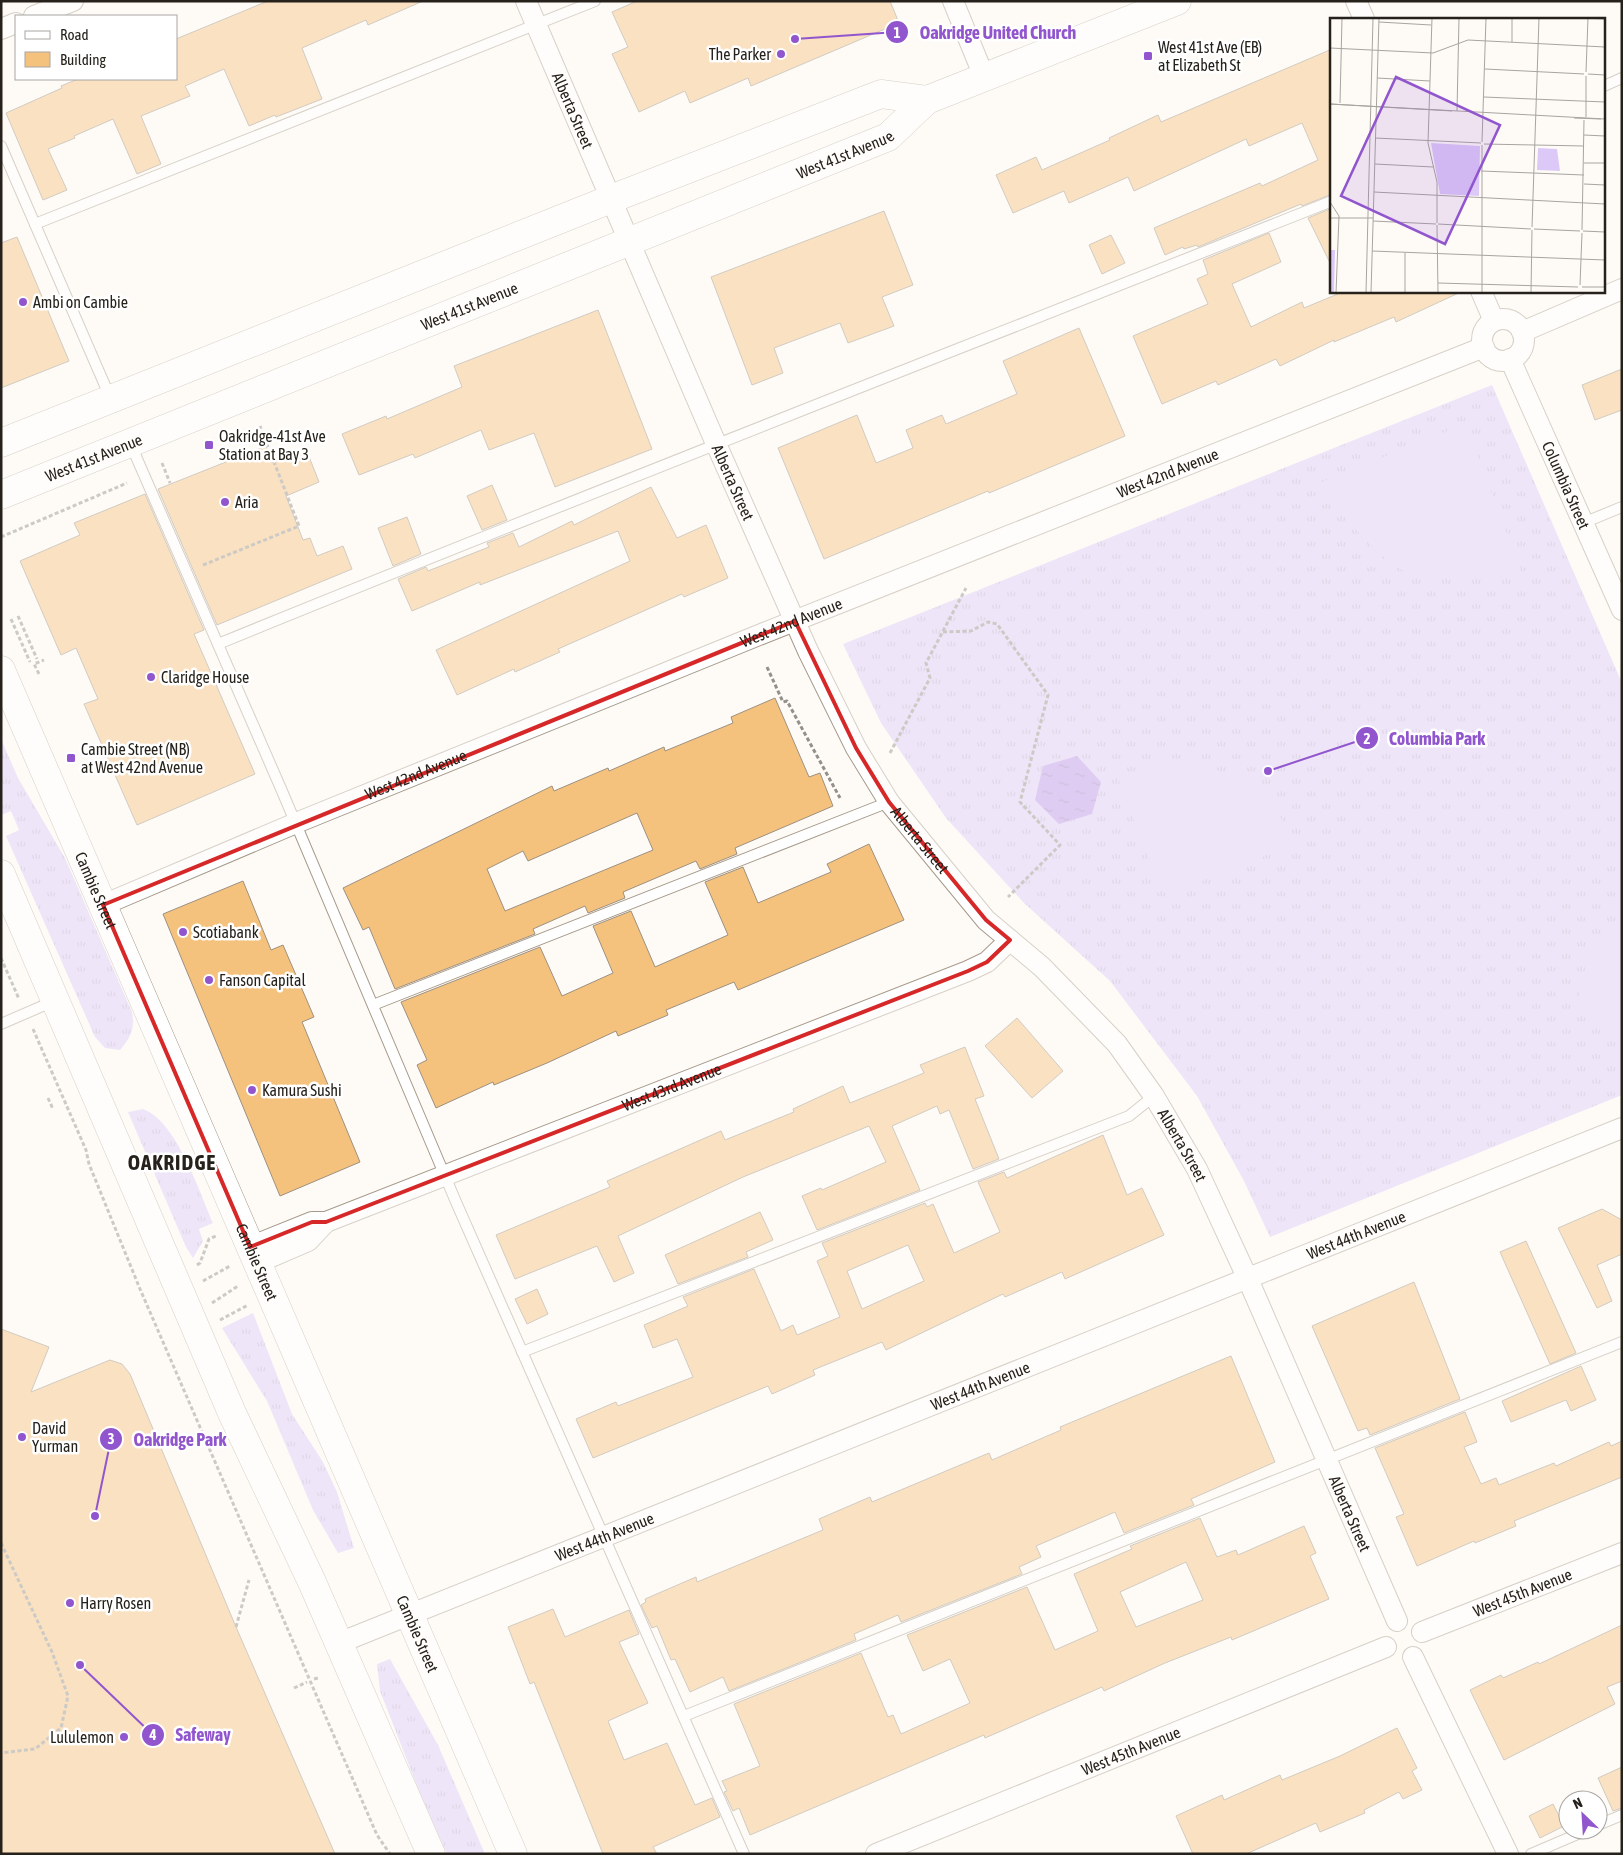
<svg xmlns="http://www.w3.org/2000/svg" width="1623" height="1855" font-family="'Asap Condensed',sans-serif">
	<style>
		.grass { fill: url(#grass-tufts) }
		.pitch { fill: #dcc9f8 }
		.water { fill: url(#water-ripples) }
		.building { fill: #f5c27e; stroke: #9d9080; fill-rule: evenodd }
		.lines { fill: none; stroke-linecap: round; stroke-linejoin: round }
		.lane-casing { stroke: #a79a8a; stroke-width: 12 }
		.street-casing { stroke: #a79a8a; stroke-width: 22 }
		.secondary-casing { stroke: #a79a8a; stroke-width: 29 }
		.path { stroke: #938f8a; stroke-width: 3; stroke-dasharray: 4 2.5; stroke-linecap: butt }
		.lane { stroke: #fff; stroke-width: 10 }
		.street { stroke: #fff; stroke-width: 20 }
		.secondary { stroke: #fff; stroke-width: 28 }
		.marked { fill: none; stroke: #d62828; stroke-width: 4; stroke-linejoin: round }
		.poi-dot { fill: #9156cd; stroke: #fff; stroke-width: 2 }
		.labels { text-anchor: middle; stroke-width: 5; stroke-linejoin: round; paint-order: stroke }
		.poi-label { font-size: 16px; fill: #26211b; stroke: #fff; text-anchor: start }
		.street-label { font-size: 16px; fill: #26211b; stroke: #fff }
		.district-label { font-size: 21px; font-weight: bold; letter-spacing: 1px; fill: #26211b; stroke: #fff }
		.inset-road { fill: none; stroke: #a8a49f; stroke-width: 1 }
		.view { fill: #9156cd; fill-opacity: 0.15; stroke: #9156cd; stroke-width: 2.5 }
		.inset-edge { fill: none; stroke: #26211b; stroke-width: 2.5 }
		.leader { fill: none; stroke: #9156cd; stroke-width: 2 }
		.callout-dot { fill: #9156cd; stroke: #fff; stroke-width: 2 }
		.mark-label { font-size: 15px; text-anchor: middle; font-weight: bold; fill: #fff }
		.callout-label { font-size: 18px; text-anchor: middle; font-weight: bold; fill: #9156cd; stroke: #fff; stroke-width: 5; stroke-linejoin: round; paint-order: stroke }
	</style>
	<defs>
		<pattern id="grass-tufts" width="24" height="20" patternUnits="userSpaceOnUse" patternTransform="scale(1.25)"><rect width="24" height="20" fill="#dcc9f8"/><path d="M3 7l-1-3M5 7V3M7 7l1-3M15 17l-1-3M17 17v-4M19 17l1-3" fill="none" stroke="#bdacd4"/></pattern>
		<pattern id="water-ripples" width="26" height="14" patternUnits="userSpaceOnUse" patternTransform="scale(1.25)"><rect width="26" height="14" fill="#ba93eb"/><path d="M2 4q2-2 4 0t4 0M15 11q2-2 4 0t4 0" fill="none" stroke="#9778be"/></pattern>
	</defs>
	<rect width="100%" height="100%" fill="#fefbf7"/>
	<!-- grass -->
	<g class="grass">
		<polygon points="1492,385 1622,683 1622,1095 1270,1237 1244,1181 1197,1096 1110,981 1024,903 946,818 881,723 843,644"/>
		<path d="M 1,739 L 18,778 L 65,858 L 132,1012 C 135,1029 131,1037 120,1050 L 105,1048 L 95,1037 L 6,836 L 19,830 L 11,811 L 1,815 Z"/>
		<path d="M 143,1109 C 177,1122 199,1191 213,1223 L 199,1229 L 203,1241 L 193,1258 L 186,1247 L 128,1112 Z"/>
		<polygon points="253,1313 292,1414 323,1462 337,1492 354,1548 338,1553 313,1510 267,1401 222,1328"/>
		<polygon points="390,1659 438,1745 485,1854 447,1854 421,1796 380,1691 377,1664"/>
	</g>
	<!-- pitch -->
	<g class="pitch">
		<path d="M 1450,430 L 1471,438 L 1522,574 C 1492,574 1435,580 1407,572 C 1380,563 1336,506 1317,484 Z"/>
		<polygon points="1184,757 1270,791 1292,845 1169,894 1160,888 1119,781"/>
		<polygon points="1622,933 1622,1045 1600,1031 1578,999 1588,955"/>
	</g>
	<!-- water -->
	<polygon class="water" points="1077,756 1101,782 1092,814 1059,824 1035,800 1043,766"/>
	<!-- building -->
	<g class="building">
		<polygon points="268,1 423,1 368,25 366,20 302,48 322,99 276,117 275,115 249,126 224,69 185,86 190,96 141,116 161,164 137,174 113,119 74,136 75,138 48,149 67,190 43,200 6,113 62,88 61,86 78,79 176,79 176,39"/>
		<polygon points="637,1 890,1 899,23 751,86 748,78 690,103 685,91 639,112 612,54 628,47 612,12"/>
		<polygon points="1332,49 1332,194 1302,206 1301,204 1198,247 1197,245 1184,249 1183,247 1165,255 1154,228 1260,183 1262,186 1318,160 1302,123 1249,146 1246,139 1134,191 1128,177 1069,203 1064,191 1013,213 996,175 1036,157 1042,170 1110,140 1109,138 1158,115 1161,122"/>
		<polygon points="1332,208 1332,267 1308,218"/>
		<polygon points="884,211 913,285 882,297 894,326 848,343 840,323 774,348 783,373 752,385 711,277"/>
		<polygon points="1269,233 1281,262 1232,284 1251,327 1302,302 1304,308 1345,291 1463,291 1396,322 1394,317 1334,342 1334,340 1280,366 1276,359 1218,385 1216,381 1162,404 1133,336 1208,304 1197,279 1208,274 1203,260"/>
		<polygon points="1111,235 1125,263 1102,274 1089,245"/>
		<polygon points="17,237 69,361 1,388 1,243"/>
		<polygon points="598,310 652,449 555,487 534,433 489,450 481,430 415,458 413,454 359,475 342,434 386,416 387,419 462,387 454,366"/>
		<polygon points="1079,328 1125,436 989,493 988,491 824,559 778,448 857,415 876,463 913,448 906,430 942,415 946,424 1017,394 1003,361"/>
		<polygon points="1622,369 1622,410 1595,420 1582,385"/>
		<polygon points="266,446 273,463 306,449 319,482 286,496 303,540 310,538 317,556 343,546 352,569 217,625 158,489"/>
		<polygon points="492,485 507,520 482,530 467,496"/>
		<polygon points="651,487 677,538 706,525 728,578 684,597 682,594 558,649 560,652 515,672 514,669 457,695 436,650 630,561 618,531 480,585 480,582 412,611 398,579 426,567 428,571 489,547 487,543 513,533 519,547 572,521 574,525"/>
		<polygon points="145,494 204,630 194,634 255,774 137,825 84,704 98,699 76,648 61,655 20,561 80,535 74,523"/>
		<polygon points="407,517 421,554 393,566 378,528"/>
		<path d="M 775,698 L 809,777 L 820,773 L 833,806 L 735,848 L 737,854 L 700,869 L 696,861 L 623,892 L 625,898 L 588,913 L 585,906 L 533,929 L 535,934 L 395,989 L 369,927 L 363,930 L 343,888 L 552,786 L 554,791 L 608,768 L 609,771 L 664,747 L 665,751 L 733,723 L 731,717 ZM 637,813 L 653,850 L 505,911 L 487,869 L 523,851 L 528,861 Z"/>
		<polygon points="869,844 904,920 738,990 734,982 666,1010 668,1015 618,1036 616,1031 547,1063 494,1085 493,1082 436,1108 417,1065 427,1060 401,1002 540,947 562,996 613,973 593,926 631,911 655,967 728,935 705,882 743,867 758,903 831,872 827,864"/>
		<polygon points="243,881 271,950 283,945 314,1017 302,1022 360,1162 280,1196 163,914"/>
		<polygon points="1017,1018 1063,1071 1032,1098 985,1046"/>
		<polygon points="965,1047 984,1096 975,1099 999,1159 973,1169 949,1110 940,1114 937,1106 892,1126 920,1190 817,1230 802,1196 821,1188 822,1190 886,1162 869,1126 743,1177 618,1236 634,1273 614,1282 597,1246 515,1279 496,1235 610,1187 607,1181 721,1131 725,1140 794,1112 793,1109 843,1086 850,1103 924,1073 920,1065"/>
		<path d="M 1103,1135 L 1127,1195 L 1142,1188 L 1164,1235 L 1065,1279 L 1062,1272 L 1005,1297 L 1003,1294 L 886,1350 L 882,1342 L 813,1370 L 815,1375 L 772,1394 L 768,1386 L 593,1458 L 576,1419 L 616,1402 L 618,1406 L 693,1377 L 677,1339 L 653,1348 L 644,1325 L 688,1306 L 683,1297 L 754,1269 L 781,1331 L 793,1325 L 797,1335 L 840,1317 L 817,1261 L 828,1256 L 822,1243 L 925,1203 L 927,1207 L 933,1204 L 954,1253 L 1000,1232 L 978,1182 L 1004,1172 L 1007,1178 ZM 908,1245 L 924,1281 L 862,1309 L 847,1271 Z"/>
		<polygon points="1602,1209 1622,1220 1622,1254 1597,1265 1612,1301 1597,1308 1558,1228"/>
		<polygon points="760,1212 773,1240 746,1252 748,1257 678,1284 665,1255"/>
		<polygon points="1526,1241 1576,1353 1550,1364 1500,1252"/>
		<polygon points="1414,1282 1460,1399 1370,1435 1367,1428 1358,1431 1312,1326"/>
		<polygon points="537,1289 548,1314 527,1324 515,1299"/>
		<polygon points="1,1329 49,1347 31,1392 110,1360 122,1364 130,1374 236,1627 335,1854 1,1854"/>
		<polygon points="1231,1356 1275,1462 1191,1499 1194,1505 1124,1533 1115,1512 1036,1546 1041,1557 1019,1567 1022,1574 901,1622 898,1615 854,1634 856,1640 729,1691 723,1677 690,1692 675,1659 671,1660 657,1626 652,1628 641,1605 646,1602 645,1599 696,1577 697,1582 823,1530 819,1519 870,1497 872,1502 989,1453 992,1460 1061,1430 1060,1427"/>
		<polygon points="1581,1366 1596,1400 1571,1411 1566,1400 1511,1422 1502,1401"/>
		<polygon points="1465,1412 1477,1442 1464,1447 1481,1484 1496,1478 1499,1485 1554,1463 1556,1466 1609,1442 1611,1446 1622,1441 1622,1477 1514,1521 1516,1526 1475,1543 1474,1541 1417,1566 1396,1517 1404,1514 1375,1448"/>
		<path d="M 1200,1518 L 1217,1557 L 1236,1550 L 1238,1555 L 1304,1526 L 1316,1553 L 1310,1556 L 1329,1599 L 1232,1640 L 1231,1637 L 1165,1663 L 1104,1691 L 1102,1687 L 985,1738 L 984,1735 L 750,1835 L 739,1808 L 733,1811 L 724,1792 L 727,1791 L 722,1781 L 760,1766 L 734,1704 L 861,1653 L 888,1717 L 893,1715 L 901,1734 L 970,1703 L 950,1659 L 923,1671 L 907,1635 L 1027,1587 L 1055,1650 L 1098,1631 L 1074,1574 L 1132,1549 L 1130,1546 ZM 1186,1562 L 1203,1600 L 1136,1627 L 1120,1592 Z"/>
		<polygon points="553,1609 565,1637 629,1610 639,1634 619,1642 648,1703 608,1721 624,1760 667,1743 695,1805 712,1798 720,1817 653,1847 657,1854 603,1854 534,1682 530,1684 508,1627"/>
		<polygon points="1622,1625 1622,1681 1607,1687 1615,1704 1504,1760 1470,1690 1501,1675 1503,1678 1538,1662 1539,1664"/>
		<polygon points="1397,1728 1417,1768 1412,1771 1422,1790 1403,1799 1399,1792 1364,1810 1365,1813 1320,1832 1316,1823 1246,1854 1193,1854 1176,1816 1222,1795 1224,1800 1280,1775 1282,1780 1340,1756"/>
		<polygon points="1622,1767 1622,1808 1613,1811 1598,1778"/>
		<polygon points="1553,1804 1564,1826 1540,1838 1529,1816"/>
	</g>
	<g class="lines">
		<defs>
			<g id="lane">
				<polyline points="1604,86 1622,78"/>
				<polyline points="1,146 110,397"/>
				<polyline points="35,224 595,1"/>
				<polyline points="131,445 282,791 456,1202 744,1854"/>
				<polyline points="1583,523 1622,507"/>
				<path d="M 218,644 C 588,493 960,349 1332,201"/>
				<polyline points="373,1005 889,802"/>
				<polyline points="1,1024 54,1001"/>
				<polyline points="522,1352 1129,1116 1154,1096"/>
				<polyline points="684,1716 1622,1342"/>
				<polyline points="1598,1825 1622,1815"/>
				<polyline points="1531,1854 1587,1830"/>
			</g>
			<g id="street">
				<path id="s1" d="M 526,1 L 717,446 L 808,651 L 856,748 L 889,802 L 986,920 L 1042,967 L 1117,1044 L 1154,1096 L 1197,1169 L 1247,1277 L 1397,1621"/>
				<polyline points="953,1 985,79"/>
				<polyline points="1356,1 1364,19"/>
				<polyline points="34,16 73,1"/>
				<polyline points="1,29 16,23"/>
				<polyline points="1481,291 1494,321"/>
				<circle cx="1503" cy="340" r="21"/>
				<polyline points="1522,332 1622,289"/>
				<path id="s2" d="M 1510,359 L 1622,610"/>
				<path id="s3" d="M 103,905 L 296,823 L 764,633 L 1484,347"/>
				<path id="s4" d="M 250,1247 L 312,1222 L 326,1222 L 968,971 L 987,962 L 1010,940"/>
				<polyline points="257,1263 308,1241 326,1222"/>
				<path id="s5" d="M 1422,1632 L 1622,1553"/>
				<path id="s6" d="M 339,1643 L 1622,1128"/>
				<polyline points="1413,1657 1508,1854"/>
				<path id="s7" d="M 876,1854 L 1386,1647"/>
			</g>
			<g id="secondary">
				<polyline points="1,443 611,199 881,94 927,100"/>
				<path id="s8" d="M 1,495 L 888,137 L 927,100 L 1177,1"/>
				<path id="s9" d="M 1,670 L 513,1854"/>
				<polyline points="1,874 232,1413 312,1582 431,1854"/>
			</g>
		</defs>
		<!-- lane casing -->
		<use href="#lane" class="lane-casing"/>
		<!-- street casing -->
		<use href="#street" class="street-casing"/>
		<!-- secondary casing -->
		<use href="#secondary" class="secondary-casing"/>
		<!-- path -->
		<g class="path">
			<polyline points="162,463 170,483"/>
			<polyline points="1,537 127,483"/>
			<polyline points="203,565 299,526 260,426"/>
			<polyline points="18,616 37,659"/>
			<polyline points="11,619 30,662"/>
			<polyline points="943,632 971,631 988,622 997,624 1048,695 1020,802 1060,845 1008,897"/>
			<polyline points="767,667 783,702 787,701 840,798"/>
			<polyline points="39,674 34,664 44,660"/>
			<polyline points="890,753 930,678 926,663 966,588"/>
			<polyline points="1,958 19,999"/>
			<polyline points="33,1029 86,1150 89,1164 140,1289 377,1835 390,1854"/>
			<polyline points="48,1098 53,1109"/>
			<polyline points="197,1265 200,1263 209,1239 216,1236"/>
			<polyline points="203,1281 230,1266"/>
			<polyline points="212,1303 238,1286"/>
			<polyline points="220,1320 248,1305"/>
			<polyline points="1,1543 52,1652 68,1696 61,1728 35,1749 1,1753"/>
			<polyline points="236,1627 249,1580"/>
			<polyline points="314,1679 318,1678"/>
			<polyline points="294,1688 307,1682"/>
		</g>
		<!-- lane -->
		<use href="#lane" class="lane"/>
		<!-- street -->
		<use href="#street" class="street"/>
		<!-- secondary -->
		<use href="#secondary" class="secondary"/>
	</g>
	<!-- marked area -->
	<path d="M0 0H1623V1855H0ZM 795,621 L 856,748 L 889,802 L 986,920 L 1010,940 L 987,962 L 968,971 L 326,1222 L 312,1222 L 250,1247 L 103,905 Z" fill="#fefbf7" fill-opacity=".55" fill-rule="evenodd"/>
	<path class="marked" d="M 795,621 L 856,748 L 889,802 L 986,920 L 1010,940 L 987,962 L 968,971 L 326,1222 L 312,1222 L 250,1247 L 103,905 Z"/>
	<!-- markers -->
	<g class="poi-dot">
		<circle cx="781" cy="54" r="5"/>
		<rect x="1143" y="51" width="10" height="10" rx="2.5"/>
		<circle cx="23" cy="302" r="5"/>
		<rect x="204" y="440" width="10" height="10" rx="2.5"/>
		<circle cx="225" cy="502" r="5"/>
		<circle cx="151" cy="677" r="5"/>
		<rect x="66" y="753" width="10" height="10" rx="2.5"/>
		<circle cx="183" cy="932" r="5"/>
		<circle cx="209" cy="980" r="5"/>
		<circle cx="252" cy="1090" r="5"/>
		<circle cx="22" cy="1437" r="5"/>
		<circle cx="70" cy="1603" r="5"/>
		<circle cx="124" cy="1737" r="5"/>
	</g>
	<g class="labels">
		<!-- poi labels -->
		<g class="poi-label">
			<text x="1158" y="53">West 41st Ave (EB)<tspan x="1158" dy="18">at Elizabeth St</tspan></text>
			<text x="771" y="60" text-anchor="end">The Parker</text>
			<text x="33" y="308">Ambi on Cambie</text>
			<text x="219" y="442">Oakridge-41st Ave<tspan x="219" dy="18">Station at Bay 3</tspan></text>
			<text x="235" y="508">Aria</text>
			<text x="161" y="683">Claridge House</text>
			<text x="81" y="755">Cambie Street (NB)<tspan x="81" dy="18">at West 42nd Avenue</tspan></text>
			<text x="193" y="938">Scotiabank</text>
			<text x="219" y="986">Fanson Capital</text>
			<text x="262" y="1096">Kamura Sushi</text>
			<text x="32" y="1434">David<tspan x="32" dy="18">Yurman</tspan></text>
			<text x="80" y="1609">Harry Rosen</text>
			<text x="114" y="1743" text-anchor="end">Lululemon</text>
		</g>
		<!-- street labels -->
		<g class="street-label">
			<text dy="6" stroke="none"><textPath href="#s1" startOffset="119">Alberta Street</textPath></text>
			<text dy="6" stroke="none"><textPath href="#s8" startOffset="910">West 41st Avenue</textPath></text>
			<text dy="6" stroke="none"><textPath href="#s8" startOffset="505">West 41st Avenue</textPath></text>
			<text dy="6" stroke="none"><textPath href="#s8" startOffset="100">West 41st Avenue</textPath></text>
			<text dy="6" stroke="none"><textPath href="#s3" startOffset="1149">West 42nd Avenue</textPath></text>
			<text dy="6" stroke="none"><textPath href="#s1" startOffset="524">Alberta Street</textPath></text>
			<text dy="6" stroke="none"><textPath href="#s2" startOffset="138">Columbia Street</textPath></text>
			<text dy="6" stroke="none"><textPath href="#s3" startOffset="744">West 42nd Avenue</textPath></text>
			<text dy="6" stroke="none"><textPath href="#s3" startOffset="339">West 42nd Avenue</textPath></text>
			<text dy="6" stroke="none"><textPath href="#s1" startOffset="929">Alberta Street</textPath></text>
			<text dy="6" stroke="none"><textPath href="#s9" startOffset="240">Cambie Street</textPath></text>
			<text dy="6" stroke="none"><textPath href="#s4" startOffset="452">West 43rd Avenue</textPath></text>
			<text dy="6" stroke="none"><textPath href="#s1" startOffset="1334">Alberta Street</textPath></text>
			<text dy="6" stroke="none"><textPath href="#s6" startOffset="1096">West 44th Avenue</textPath></text>
			<text dy="6" stroke="none"><textPath href="#s9" startOffset="645">Cambie Street</textPath></text>
			<text dy="6" stroke="none"><textPath href="#s6" startOffset="691">West 44th Avenue</textPath></text>
			<text dy="6" stroke="none"><textPath href="#s1" startOffset="1739">Alberta Street</textPath></text>
			<text dy="6" stroke="none"><textPath href="#s6" startOffset="286">West 44th Avenue</textPath></text>
			<text dy="6" stroke="none"><textPath href="#s5" startOffset="108">West 45th Avenue</textPath></text>
			<text dy="6" stroke="none"><textPath href="#s9" startOffset="1050">Cambie Street</textPath></text>
			<text dy="6" stroke="none"><textPath href="#s7" startOffset="275">West 45th Avenue</textPath></text>
		</g>
		<!-- district labels -->
		<g class="district-label">
			<text x="172" y="1170">OAKRIDGE</text>
		</g>
	</g>
	<!-- overview -->
	<g transform="translate(1330 18)">
		<rect width="275" height="275" fill="#fefbf7"/>
		<path d="M 101,125 L 150,128 L 149,178 L 110,176 ZM 0,232 L 5,232 L 4,275 L 0,275 Z" fill="#dcc9f8"/>
		<path d="M 208,130 L 227,131 L 230,153 L 207,152 Z" fill="#dcc9f8"/>
		<path class="inset-road" d="M 102,0 L 98,125 L 107,164 L 107,205M 249,0 L 275,1M 49,4 L 101,7M 182,24 L 182,0M 0,30 L 103,35 L 138,22 L 275,29M 155,51 L 254,56M 256,54 L 258,0M 258,56 L 275,57M 47,60 L 100,63M 154,79 L 275,84M 10,85 L 12,0M 0,86 L 275,101M 0,86 L 122,93M 127,93 L 129,0M 256,99 L 256,58M 244,100 L 271,101M 254,117 L 275,118M 45,120 L 151,125M 152,124 L 156,0M 154,126 L 254,128M 152,127 L 152,275M 254,145 L 275,145M 45,146 L 103,149M 151,153 L 254,157M 254,166 L 275,167M 44,174 L 275,186M 0,184 L 9,198 L 6,275M 0,200 L 43,200M 43,203 L 106,206M 108,206 L 201,211M 107,207 L 108,275M 202,209 L 209,0M 204,211 L 250,213M 252,212 L 254,102M 253,213 L 275,214M 42,233 L 275,242M 108,265 L 248,269M 250,267 L 252,215M 252,269 L 275,269M 36,275 L 43,0M 41,275 L 49,0M 75,275 L 75,235M 201,275 L 202,212"/>
		<path class="view" d="M 66,59 L 170,107 L 115,226 L 11,178 Z"/>
		<rect width="275" height="275" class="inset-edge"/>
	</g>
	<!-- callouts -->
	<path class="leader" d="M795 39L897 32M1268 771L1367 738M95 1516L111 1439M80 1665L153 1735"/>
	<g class="callout-dot">
		<circle cx="795" cy="39" r="5"/>
		<circle cx="1268" cy="771" r="5"/>
		<circle cx="95" cy="1516" r="5"/>
		<circle cx="80" cy="1665" r="5"/>
		<circle cx="897" cy="32" r="12"/>
		<circle cx="1367" cy="738" r="12"/>
		<circle cx="111" cy="1439" r="12"/>
		<circle cx="153" cy="1735" r="12"/>
	</g>
	<g class="mark-label">
		<text x="897" y="38">1</text>
		<text x="1367" y="744">2</text>
		<text x="111" y="1444">3</text>
		<text x="153" y="1740">4</text>
	</g>
	<g class="callout-label">
		<text x="998" y="39">Oakridge United Church</text>
		<text x="1437" y="745">Columbia Park</text>
		<text x="180" y="1446">Oakridge Park</text>
		<text x="203" y="1741">Safeway</text>
	</g>
	<!-- border -->
	<rect width="1623" height="1855" fill="none" stroke="#26211b" stroke-width="5"/>
	<!-- legend -->
	<rect x="15" y="15" width="162" height="65" fill="#ffffff" stroke="#a8a6a4"/>
	<rect x="25" y="31" width="25" height="8" fill="#ffffff" stroke="#a8a6a4"/>
	<text x="60" y="40" font-size="15" fill="#26211b">Road</text>
	<rect x="25" y="52" width="25" height="15" fill="#f5c27e" stroke="#a8a6a4"/>
	<text x="60" y="65" font-size="15" fill="#26211b">Building</text>
	<!-- north arrow -->
	<g transform="translate(1583 1815) rotate(335)"><circle r="24" fill="#ffffff" stroke="#a8a6a4"/>
	<path d="M0-4L9 19L0 12L-9 19Z" fill="#9156cd"/>
	<text y="-8" font-size="14" font-weight="bold" text-anchor="middle" fill="#26211b">N</text>
	</g>
</svg>
